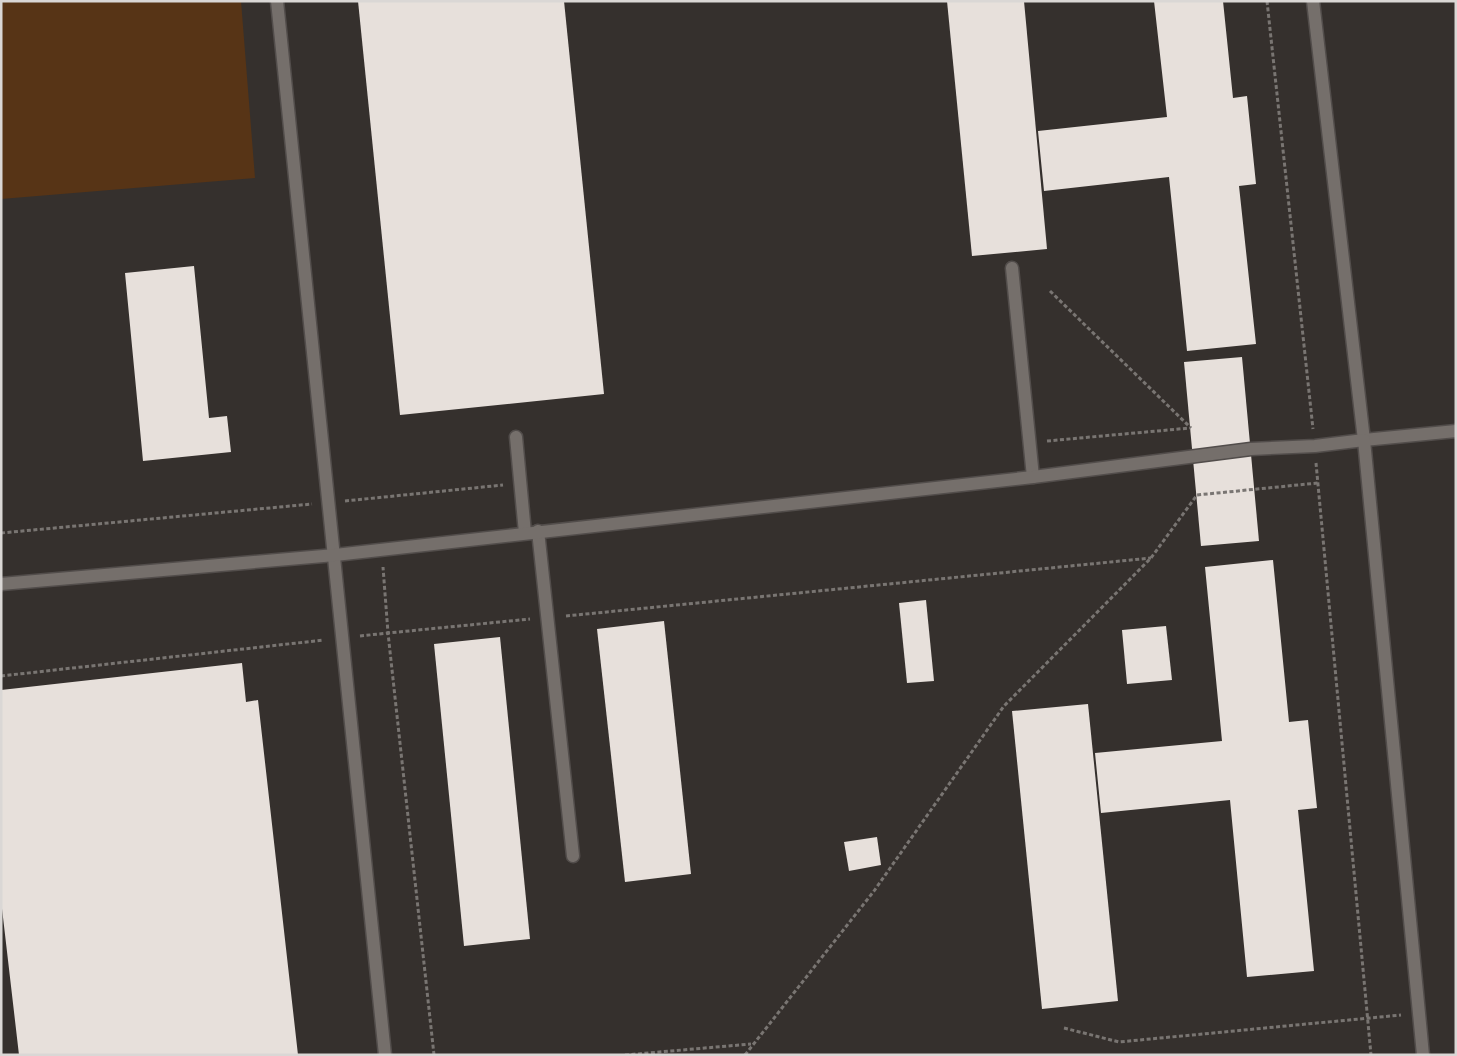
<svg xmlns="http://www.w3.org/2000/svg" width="1457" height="1056" font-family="'PT Sans',sans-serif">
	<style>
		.green { fill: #573416 }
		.building { fill: #e7e0db }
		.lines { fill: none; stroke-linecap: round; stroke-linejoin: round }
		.minor-casing { stroke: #524d4b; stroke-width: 15 }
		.path { stroke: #797572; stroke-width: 3; stroke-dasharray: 4 2.5; stroke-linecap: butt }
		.minor { stroke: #756f6b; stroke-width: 12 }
	</style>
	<rect width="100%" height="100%" fill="#35302d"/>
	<!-- green -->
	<polygon class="green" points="1,1 241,1 255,178 1,199"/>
	<!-- building -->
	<g class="building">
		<polygon points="358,1 564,1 604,394 400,415"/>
		<polygon points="947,1 1024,1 1047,249 972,256"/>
		<polygon points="1154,1 1223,1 1233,98 1247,96 1256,184 1239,186 1256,344 1187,351 1169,177 1044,191 1038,131 1167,117"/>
		<polygon points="194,266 209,418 227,416 231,452 143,461 125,273"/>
		<polygon points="1242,357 1259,541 1201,546 1184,362"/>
		<polygon points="1273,560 1289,722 1308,720 1317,808 1298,810 1314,971 1247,977 1230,800 1101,813 1095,753 1222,741 1205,567"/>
		<polygon points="926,600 934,681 907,683 899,603"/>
		<polygon points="664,621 691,874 625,882 597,629"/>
		<polygon points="1166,626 1172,680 1127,684 1122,630"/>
		<polygon points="500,637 530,939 464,946 434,644"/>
		<polygon points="242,663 246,702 258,700 298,1055 19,1055 1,900 1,690"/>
		<polygon points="1088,704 1118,1001 1042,1009 1012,711"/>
		<polygon points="877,837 881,865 849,871 844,842"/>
	</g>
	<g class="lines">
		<defs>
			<g id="minor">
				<polyline points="277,1 385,1055"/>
				<polyline points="1313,1 1364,440 1456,431"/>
				<polyline points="1012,268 1033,477"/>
				<polyline points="516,437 525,533"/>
				<polyline points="538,531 573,856"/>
				<polyline points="1,584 335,555 1033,477 1251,449 1315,446 1364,440 1423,1055"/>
			</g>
		</defs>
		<!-- minor casing -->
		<use href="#minor" class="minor-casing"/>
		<!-- path -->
		<g class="path">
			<polyline points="1267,1 1313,429"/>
			<polyline points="1050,291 1191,428"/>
			<polyline points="1047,441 1190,428"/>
			<polyline points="1316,463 1371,1055"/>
			<polyline points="345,501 503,485"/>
			<polyline points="1,533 312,504"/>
			<polyline points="566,616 1151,558"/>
			<polyline points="360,636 388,633 383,567"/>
			<polyline points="1,676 324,640"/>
			<polyline points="1064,1028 1119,1042 1401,1015"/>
			<polyline points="434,1055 388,633 530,619"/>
			<polyline points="625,1055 751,1044"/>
			<polyline points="745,1055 874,891 1004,706 1151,558 1197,495 1318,483"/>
		</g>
		<!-- minor -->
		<use href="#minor" class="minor"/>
	</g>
	<!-- border -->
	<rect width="1457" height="1056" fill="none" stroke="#dad7d5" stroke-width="5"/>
</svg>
